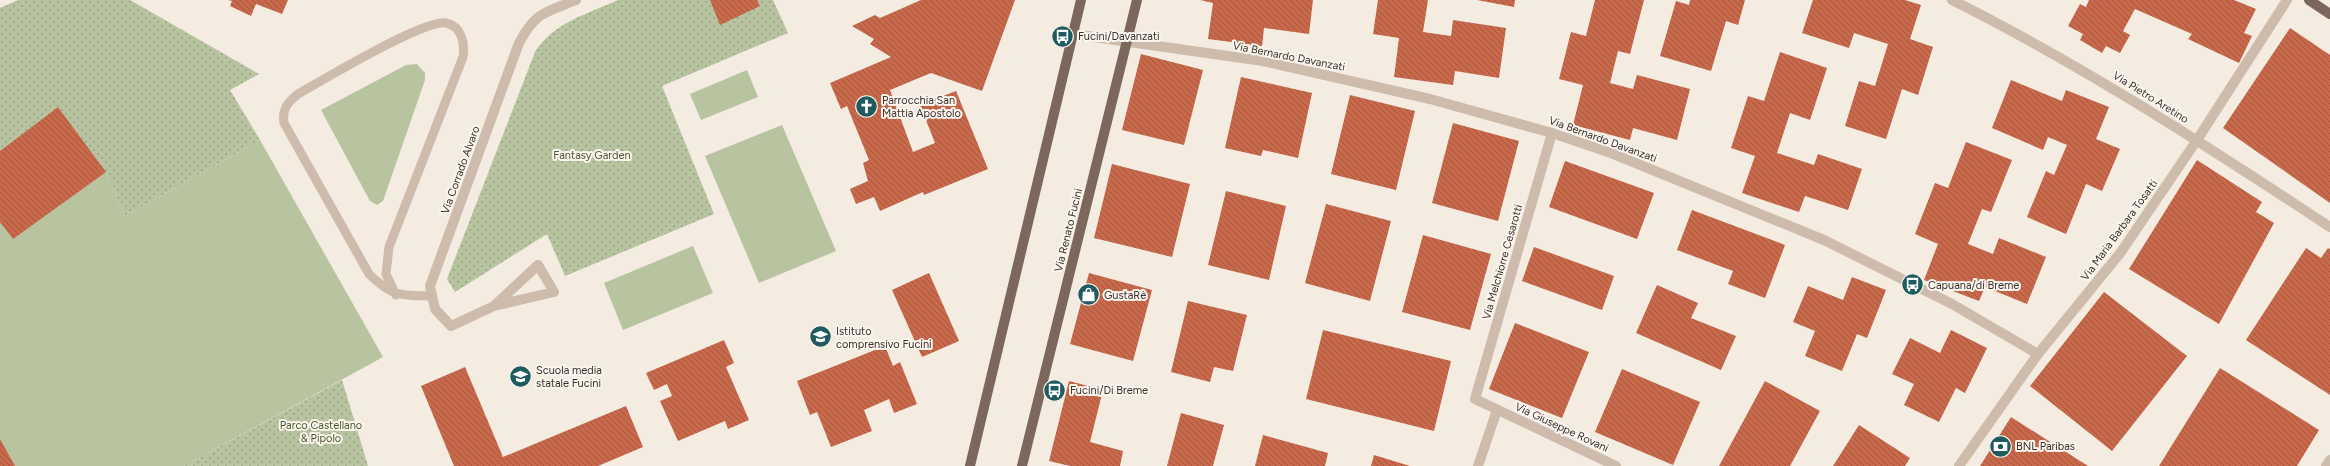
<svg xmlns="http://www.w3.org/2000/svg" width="2330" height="466" font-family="Figtree,sans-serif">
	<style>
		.grass { fill: #b8c4a0 }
		.park { fill: url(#park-dots) }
		.building { fill: url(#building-back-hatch) }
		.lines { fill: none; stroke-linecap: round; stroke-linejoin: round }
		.service { stroke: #cdbbac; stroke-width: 9 }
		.minor { stroke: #cdbbac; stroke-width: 10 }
		.tertiary { stroke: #cdbbac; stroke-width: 10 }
		.primary { stroke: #7d675c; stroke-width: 10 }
		.labels { text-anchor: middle; stroke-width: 4; stroke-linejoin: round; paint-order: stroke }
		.poi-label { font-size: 11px; fill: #3b302b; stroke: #fbf5ee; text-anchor: start }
		.street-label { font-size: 11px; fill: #3b302b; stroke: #fbf5ee }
		.park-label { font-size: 11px; fill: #4a5a2e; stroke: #fbf5ee }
	</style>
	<defs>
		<pattern id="park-dots" width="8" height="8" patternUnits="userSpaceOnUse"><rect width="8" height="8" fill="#b8c4a0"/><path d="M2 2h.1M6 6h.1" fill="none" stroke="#97a083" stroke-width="1.8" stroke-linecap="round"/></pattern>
		<pattern id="building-back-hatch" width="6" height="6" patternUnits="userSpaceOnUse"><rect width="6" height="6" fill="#c8694b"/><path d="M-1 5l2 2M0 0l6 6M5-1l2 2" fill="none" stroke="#a4573f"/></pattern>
	</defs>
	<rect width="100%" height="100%" fill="#f4ebe1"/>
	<!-- grass -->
	<g class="grass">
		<polygon points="417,64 425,73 425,80 383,201 377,205 370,201 321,110 406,65"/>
		<polygon points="747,70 758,97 701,120 690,94"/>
		<polygon points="58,107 106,172 125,216 260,140 383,357 184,466 0,466 0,151"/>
		<polygon points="782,125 836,251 759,283 705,156"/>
		<polygon points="693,246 713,293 623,330 604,283"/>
	</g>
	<!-- park -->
	<g class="park">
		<polygon points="18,0 130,0 259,74 230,90 260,140 125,216 106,172 58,107 0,151 0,8"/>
		<path d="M 618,0 L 773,0 L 788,33 L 662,86 L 714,214 L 565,276 L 547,234 L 455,292 L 447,279 L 535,52 C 553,23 587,14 618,0 Z"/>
		<polygon points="342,380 368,466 184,466"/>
	</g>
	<!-- building -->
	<g class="building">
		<polygon points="228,0 288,0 282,14 256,4 251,16 230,6 232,1"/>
		<polygon points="710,0 757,0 760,6 720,25"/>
		<polygon points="921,0 1015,0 982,91 931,73 890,90 913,152 935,143 920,105 956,91 988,169 924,195 923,192 880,211 874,197 856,204 850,189 868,181 863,163 869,160 847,106 841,109 830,83 891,57 870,44 874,39 852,26 875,15 880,18"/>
		<polygon points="1200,0 1313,0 1309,34 1264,28 1262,46 1208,39 1213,3"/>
		<polygon points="1378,0 1428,0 1423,32 1451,36 1453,20 1506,28 1499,78 1455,71 1453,85 1394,77 1399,38 1373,34"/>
		<polygon points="1477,0 1515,0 1514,7"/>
		<polygon points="1595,0 1644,0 1630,54 1618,51 1610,83 1633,89 1637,75 1690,89 1677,140 1633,128 1630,140 1573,125 1583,85 1559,79 1571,32 1586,36"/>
		<polygon points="1690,0 1745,0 1738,25 1726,21 1711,71 1660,56 1676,1 1689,5"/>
		<polygon points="1813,0 1905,0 1921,5 1910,39 1933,47 1918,95 1902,89 1886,139 1845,126 1859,81 1875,86 1888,44 1854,33 1849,48 1802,33"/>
		<polygon points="2089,0 2234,0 2256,9 2244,33 2252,36 2239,63 2188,39 2192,34 2135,9 2123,31 2130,35 2120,53 2106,46 2102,53 2080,40 2083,34 2068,26 2080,4 2086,7"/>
		<polygon points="2290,28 2330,55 2330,203 2223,128"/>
		<polygon points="1780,52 1827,68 1810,120 1790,113 1777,153 1814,165 1818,154 1862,169 1848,210 1805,196 1799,212 1742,193 1755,156 1731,148 1748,96 1764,101"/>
		<polygon points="1141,54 1203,70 1184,145 1122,130"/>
		<polygon points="1241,77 1312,93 1298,158 1263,150 1261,156 1225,148"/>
		<polygon points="2011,80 2062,101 2066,90 2109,107 2096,139 2120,149 2102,191 2086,184 2066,234 2027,217 2046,171 2054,175 2067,145 2048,137 2043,150 1992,128"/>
		<polygon points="1350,95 1415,111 1396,190 1331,174"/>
		<polygon points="58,107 106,172 13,239 0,222 0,151"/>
		<polygon points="1453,123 1519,141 1498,221 1432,203"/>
		<polygon points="1966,142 2012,160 1991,212 1982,209 1968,244 1993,254 1999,238 2046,257 2027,304 1985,287 1979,301 1924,280 1938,244 1915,234 1935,183 1948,188"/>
		<polygon points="2197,160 2262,202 2256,212 2274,223 2219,324 2129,269"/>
		<polygon points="1565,161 1654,193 1637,239 1549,207"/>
		<polygon points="1112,164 1190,184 1172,257 1094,238"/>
		<polygon points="1226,191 1286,206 1269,280 1208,265"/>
		<polygon points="1326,204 1391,221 1370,301 1305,283"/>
		<polygon points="1692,210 1785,245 1765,298 1728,284 1733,271 1677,250"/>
		<polygon points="1423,235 1491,254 1470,330 1402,312"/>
		<polygon points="1534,247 1614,276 1602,310 1522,281"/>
		<polygon points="2306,248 2321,258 2328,248 2330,249 2330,395 2246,340"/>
		<polygon points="929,273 959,341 922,357 892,290"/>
		<polygon points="1089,273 1152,290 1133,361 1070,344"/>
		<polygon points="1852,277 1886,290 1867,338 1857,334 1842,371 1805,356 1815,331 1793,322 1808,286 1843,300"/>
		<polygon points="1657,285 1698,303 1691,318 1736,336 1721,370 1636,333"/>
		<polygon points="2104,292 2187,356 2112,451 2030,386"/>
		<polygon points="1188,301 1247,315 1233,371 1214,367 1210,382 1171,372"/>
		<polygon points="1515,323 1589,352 1562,418 1489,389"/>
		<polygon points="1323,330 1451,361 1434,431 1306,399"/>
		<polygon points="1951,330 1987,348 1965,393 1956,388 1939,422 1904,405 1914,384 1892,374 1910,338 1940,353"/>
		<polygon points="724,340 734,363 726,367 749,420 728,429 725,421 678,441 660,401 672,396 667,384 654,390 646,373"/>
		<polygon points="885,346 893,366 900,362 917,404 894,413 889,399 864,410 872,431 831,447 817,412 810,415 797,381"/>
		<polygon points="465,367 503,457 626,406 643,447 598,466 454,466 421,386"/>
		<polygon points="2220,368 2319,430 2297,466 2159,466"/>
		<polygon points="1622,369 1700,402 1673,465 1595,432"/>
		<polygon points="1069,381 1103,390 1090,442 1123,451 1120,466 1070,466 1049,461"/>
		<polygon points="1765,381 1820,411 1790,466 1719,466"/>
		<polygon points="1181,413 1224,425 1213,466 1167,466"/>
		<polygon points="2011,417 2088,466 1980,466"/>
		<polygon points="1859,425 1910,458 1905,466 1833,466"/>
		<polygon points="1263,435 1328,453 1325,466 1255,466"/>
		<polygon points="0,439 15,466 0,466"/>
		<polygon points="1374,455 1410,466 1371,466"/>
	</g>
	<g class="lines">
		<!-- service -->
		<path class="service" d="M 396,295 L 386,274 L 389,247 L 463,57 C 465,44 462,26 446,23 C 424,19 323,80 298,94 C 287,103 282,109 284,123 L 369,274 C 394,298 400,295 432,296"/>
		<!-- minor -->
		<g class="minor">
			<path d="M 1952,0 C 2084,66 2207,146 2330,227"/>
			<polyline points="1073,34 1263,61 1430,99 1552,133 1611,153 1824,240 1952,304 2038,354"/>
			<polyline points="1552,133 1475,399 1616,466"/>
			<path d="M 494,306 L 538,265 L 554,292 L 494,306 L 451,326 L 435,309 L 430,286 L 519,43 C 536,11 545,13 576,0"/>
			<polyline points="1478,466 1497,410"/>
			<polyline points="1959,466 2038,354 2121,252 2197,140 2287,0"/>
		</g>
		<!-- tertiary -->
		<polyline class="tertiary" points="2326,466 2330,460"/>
		<!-- primary -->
		<g class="primary">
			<polyline points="2309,0 2330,14"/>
			<polyline points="970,466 1081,0"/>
			<polyline points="1022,466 1137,0"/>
		</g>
	</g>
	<!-- icons -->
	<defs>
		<symbol id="bus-disc" viewBox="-11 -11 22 22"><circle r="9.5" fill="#1f5a5e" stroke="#fbf5ee"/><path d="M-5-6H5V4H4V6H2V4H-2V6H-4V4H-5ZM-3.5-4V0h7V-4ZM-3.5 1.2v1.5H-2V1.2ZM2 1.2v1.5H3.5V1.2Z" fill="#fff"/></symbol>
		<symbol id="church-disc" viewBox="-11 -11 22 22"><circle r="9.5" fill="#1f5a5e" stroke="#fbf5ee"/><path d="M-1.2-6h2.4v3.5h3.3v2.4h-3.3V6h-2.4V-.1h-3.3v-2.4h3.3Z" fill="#fff"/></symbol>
		<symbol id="shop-disc" viewBox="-11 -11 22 22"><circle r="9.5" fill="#1f5a5e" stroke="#fbf5ee"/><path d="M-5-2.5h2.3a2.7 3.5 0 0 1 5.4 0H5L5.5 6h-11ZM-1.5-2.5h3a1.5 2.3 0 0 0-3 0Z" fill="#fff"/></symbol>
		<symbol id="school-disc" viewBox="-11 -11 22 22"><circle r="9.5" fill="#1f5a5e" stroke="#fbf5ee"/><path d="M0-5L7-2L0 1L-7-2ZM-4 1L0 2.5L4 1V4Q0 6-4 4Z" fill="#fff"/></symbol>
		<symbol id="bank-disc" viewBox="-11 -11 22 22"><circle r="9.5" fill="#1f5a5e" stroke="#fbf5ee"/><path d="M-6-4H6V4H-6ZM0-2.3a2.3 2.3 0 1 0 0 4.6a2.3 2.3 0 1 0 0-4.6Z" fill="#fff"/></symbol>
	</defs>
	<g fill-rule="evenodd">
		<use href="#bus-disc" x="1050" y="24" width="25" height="25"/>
		<use href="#church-disc" x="854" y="94" width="25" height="25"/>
		<use href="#bus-disc" x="1900" y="272" width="25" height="25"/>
		<use href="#shop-disc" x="1076" y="282" width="25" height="25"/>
		<use href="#school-disc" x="808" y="324" width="25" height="25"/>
		<use href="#school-disc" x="508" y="364" width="25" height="25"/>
		<use href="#bus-disc" x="1042" y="378" width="25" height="25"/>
		<use href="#bank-disc" x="1988" y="434" width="25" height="25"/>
	</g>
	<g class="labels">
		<!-- poi labels -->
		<g class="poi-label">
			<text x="1078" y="40">Fucini/Davanzati</text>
			<text x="882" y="104">Parrocchia San<tspan x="882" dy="13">Mattia Apostolo</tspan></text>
			<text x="1928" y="289">Capuana/di Breme</text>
			<text x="1104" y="299">GustaRè</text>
			<text x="836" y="335">Istituto<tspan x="836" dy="13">comprensivo Fucini</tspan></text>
			<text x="536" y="374">Scuola media<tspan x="536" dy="13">statale Fucini</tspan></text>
			<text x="1070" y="394">Fucini/Di Breme</text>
			<text x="2016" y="450">BNL Paribas</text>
		</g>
		<!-- street labels -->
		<g class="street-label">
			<text transform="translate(1289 56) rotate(11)" y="4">Via Bernardo Davanzati</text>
			<text transform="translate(2151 97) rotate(32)" y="4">Via Pietro Aretino</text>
			<text transform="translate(1603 139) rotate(20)" y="4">Via Bernardo Davanzati</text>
			<text transform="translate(460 170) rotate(-70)" y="4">Via Corrado Alvaro</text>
			<text transform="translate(1068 230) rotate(-76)" y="4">Via Renato Fucini</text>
			<text transform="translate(2119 230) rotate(-54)" y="4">Via Maria Barbara Tosatti</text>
			<text transform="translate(1502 262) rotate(-74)" y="4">Via Melchiorre Cesarotti</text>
			<text transform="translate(1562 427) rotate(25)" y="4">Via Giuseppe Rovani</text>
		</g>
		<!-- park labels -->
		<g class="park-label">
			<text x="592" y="159">Fantasy Garden</text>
			<text x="321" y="429">Parco Castellano<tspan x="321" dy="13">&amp; Pipolo</tspan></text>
		</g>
	</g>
</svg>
